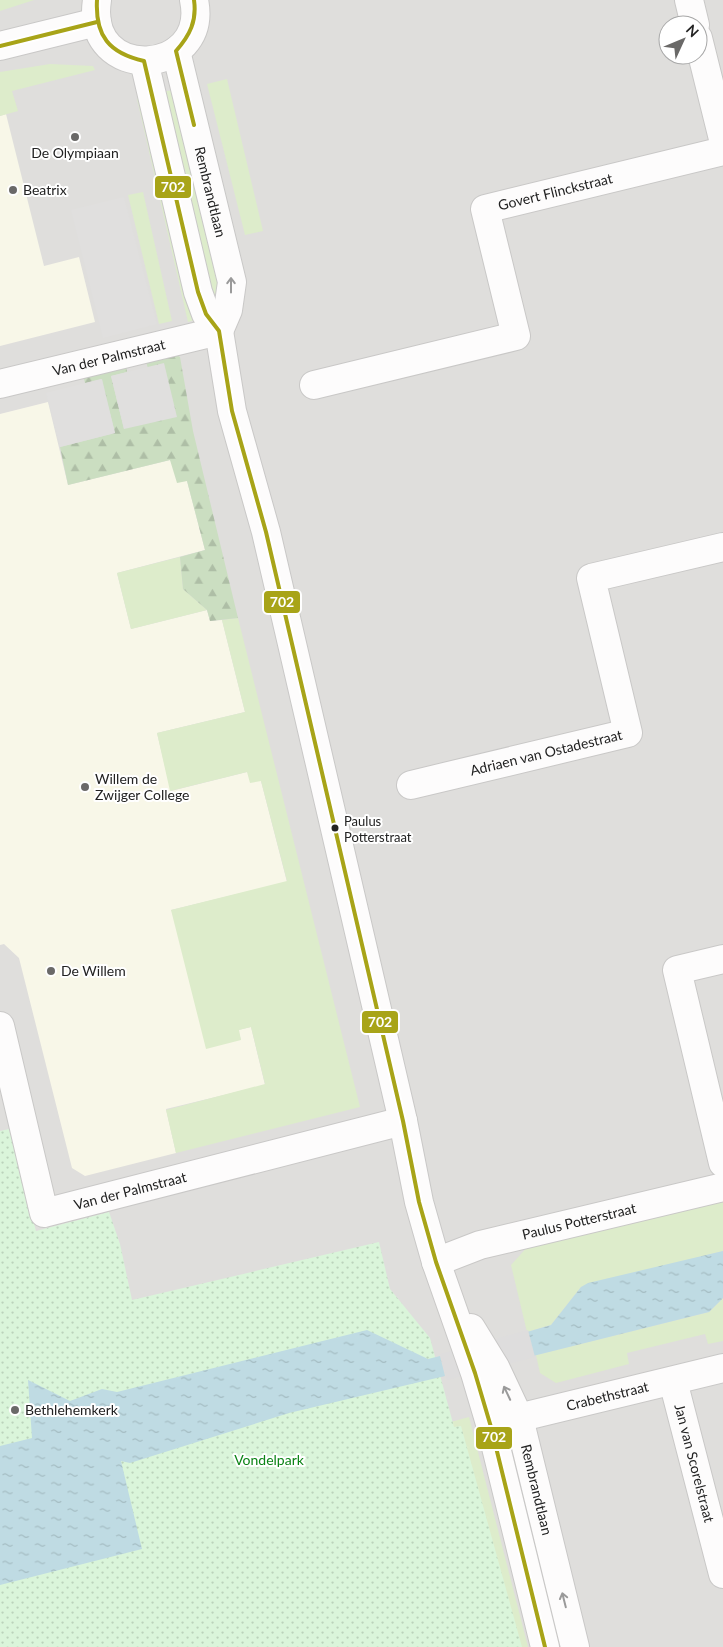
<svg xmlns="http://www.w3.org/2000/svg" width="723" height="1647" font-family="Lato,sans-serif">
	<style>
		.residential { fill: #dfdedc; fill-rule: evenodd }
		.education { fill: #f8f7e8 }
		.grass { fill: #ddeccb }
		.forest { fill: url(#forest-firs) }
		.park { fill: url(#park-dots) }
		.parking { fill: #e0dfde }
		.water { fill: url(#water-ripples) }
		.pier { fill: #dedddd }
		.lines { fill: none; stroke-linecap: round; stroke-linejoin: round }
		.minor-casing { stroke: #c9c8c7; stroke-width: 30 }
		.minor { stroke: #fdfcfc; stroke-width: 28 }
		.bus-1-casing { stroke: #fff; stroke-width: 8 }
		.bus-1 { stroke: #a8a418; stroke-width: 4 }
		.oneway { stroke: #9a9a9a }
		.poi-dot { fill: #6a6968; stroke: #fff; stroke-width: 2 }
		.bus-dot { fill: #222; stroke: #fff; stroke-width: 2 }
		.labels { text-anchor: middle; stroke-width: 4; stroke-linejoin: round; paint-order: stroke }
		.bus-label { font-size: 13px; fill: #222; stroke: #fff; text-anchor: start }
		.poi-label { font-size: 14px; fill: #222; stroke: #fff; text-anchor: start }
		.street-label { font-size: 14px; fill: #222; stroke: #fff }
		.park-label { font-size: 14px; fill: #0c8416; stroke: #fff }
		.line-badge { stroke: #fff; stroke-width: 2 }
		.badge-label { font-size: 14px; text-anchor: middle; font-weight: bold; fill: #fff }
	</style>
	<defs>
		<pattern id="forest-firs" width="22" height="20" patternUnits="userSpaceOnUse" patternTransform="scale(1.25)"><rect width="22" height="20" fill="#cbdec1"/><path d="M5 1l3.5 6h-7zM16 11l3.5 6h-7z" fill="#aebea6"/></pattern>
		<pattern id="park-dots" width="8" height="8" patternUnits="userSpaceOnUse" patternTransform="scale(1.25)"><rect width="8" height="8" fill="#daf5da"/><path d="M2 2h.1M6 6h.1" fill="none" stroke="#bbd2bb" stroke-width="1.8" stroke-linecap="round"/></pattern>
		<pattern id="water-ripples" width="26" height="14" patternUnits="userSpaceOnUse" patternTransform="scale(1.25)"><rect width="26" height="14" fill="#bfdbe3"/><path d="M2 4q2-2 4 0t4 0M15 11q2-2 4 0t4 0" fill="none" stroke="#a4bcc2"/></pattern>
	</defs>
	<rect width="100%" height="100%" fill="#f0eeeb"/>
	<!-- residential -->
	<path class="residential" d="M 0,0 L 723,0 L 723,1647 L 0,1647 ZM 668,25 L 698,25 L 698,55 L 668,55 Z"/>
	<!-- education -->
	<g class="education">
		<polygon points="6,114 44,266 79,257 95,322 0,346 0,116"/>
		<polygon points="48,402 68,485 170,460 187,481 205,550 117,573 131,629 207,610 210,621 222,620 245,712 157,733 171,791 247,772 261,781 287,882 171,910 241,1040 238,1030 251,1027 265,1085 166,1109 176,1153 85,1176 72,1168 19,958 4,944 0,945 0,414"/>
	</g>
	<!-- grass -->
	<g class="grass">
		<polygon points="0,0 34,0 0,11"/>
		<polygon points="50,64 93,66 95,70 12,91 18,111 0,116 0,72"/>
		<polygon points="227,79 263,231 245,235 207,84"/>
		<polygon points="178,89 222,262 217,319 162,92"/>
		<polygon points="145,97 198,319 188,322 137,99"/>
		<polygon points="143,192 172,321 159,324 128,195"/>
		<polygon points="180,557 183,589 207,610 131,629 117,573"/>
		<polygon points="238,618 360,1107 176,1153 166,1110 265,1084 251,1027 239,1030 241,1040 206,1049 171,910 287,881 261,781 250,783 247,772 170,791 157,733 245,712 222,620"/>
		<polygon points="723,1196 723,1251 581,1287 551,1325 527,1332 511,1265 529,1245"/>
		<polygon points="723,1298 723,1341 708,1344 705,1334 627,1353 629,1364 556,1383 540,1373 536,1355 709,1312"/>
		<polygon points="469,1417 528,1647 502,1647 447,1423"/>
	</g>
	<!-- forest -->
	<polygon class="forest" points="173,353 180,357 193,431 238,618 210,621 207,610 183,589 180,557 205,550 187,481 177,483 170,460 68,485 60,447 115,433 101,379 85,383 83,375 126,364 127,372 111,376 124,429 164,364 148,368 146,362"/>
	<!-- park -->
	<polygon class="park" points="9,1129 36,1231 109,1212 120,1244 132,1300 379,1242 390,1289 430,1338 454,1427 461,1426 522,1647 0,1647 0,1131"/>
	<!-- parking -->
	<g class="parking">
		<polygon points="124,197 157,324 103,338 71,210"/>
		<polygon points="164,363 177,417 124,429 111,376"/>
		<polygon points="102,379 115,433 60,447 46,393"/>
	</g>
	<!-- water -->
	<g class="water">
		<polygon points="723,1251 723,1298 709,1312 533,1356 527,1332 551,1325 581,1287 588,1283"/>
		<polygon points="367,1330 428,1359 440,1356 445,1376 289,1413 130,1463 121,1461 142,1549 0,1585 0,1446 32,1438 28,1380 70,1401 102,1389 117,1392"/>
	</g>
	<!-- pier -->
	<polygon class="pier" points="528,1330 535,1357 447,1380 440,1354"/>
	<g class="lines">
		<defs>
			<g id="minor">
				<path d="M 97,0 C 84,84 210,77 194,0"/>
				<polyline points="689,0 695,25"/>
				<polyline points="698,38 723,139"/>
				<polyline points="0,46 97,22"/>
				<path id="s1" d="M 176,51 L 232,282 L 228,310 L 219,331"/>
				<polyline points="144,61 198,292 206,314 219,331 232,411 266,532 403,1121 419,1202 436,1262 475,1373 491,1427 545,1647"/>
				<path id="s2" d="M 0,384 L 219,331"/>
				<path id="s3" d="M 314,385 L 516,336 L 485,209 L 723,151"/>
				<path id="s4" d="M 411,785 L 628,733 L 591,578 L 723,547"/>
				<polyline points="723,959 677,970 723,1163"/>
				<path id="s5" d="M 0,1026 L 44,1213 L 403,1121"/>
				<path id="s6" d="M 436,1262 L 480,1245 L 723,1187"/>
				<path id="s7" d="M 471,1328 L 495,1367 L 519,1418 L 575,1647"/>
				<path id="s8" d="M 673,1381 L 723,1574"/>
				<path id="s9" d="M 501,1424 L 530,1415 L 723,1368"/>
			</g>
		</defs>
		<!-- minor casing -->
		<use href="#minor" class="minor-casing"/>
		<!-- minor -->
		<use href="#minor" class="minor"/>
		<defs>
			<g id="bus-1">
				<path d="M 97,0 C 95,36 109,53 144,61 L 198,292 L 206,314 L 219,331 L 232,411 L 266,532 L 403,1121 L 419,1202 L 436,1262 L 475,1373 L 491,1427 L 545,1647"/>
				<path d="M 194,0 C 197,21 190,35 176,51 L 194,125"/>
				<polyline points="0,46 97,22"/>
			</g>
		</defs>
		<!-- bus-1 casing -->
		<use href="#bus-1" class="bus-1-casing"/>
		<!-- bus-1 -->
		<use href="#bus-1" class="bus-1"/>
	</g>
	<!-- one-way arrows -->
	<defs><path id="oneway-shaft" d="M-6 0H5M1.5-3L5.5 0L1.5 3" fill="none" stroke-width="1.6" stroke-linecap="round" stroke-linejoin="round" transform="scale(1.25)"/></defs>
	<g class="oneway">
		<use href="#oneway-shaft" transform="translate(231 285) rotate(-90)"/>
		<use href="#oneway-shaft" transform="translate(507 1393) rotate(-115)"/>
		<use href="#oneway-shaft" transform="translate(564 1600) rotate(-104)"/>
	</g>
	<!-- markers -->
	<g class="poi-dot">
		<circle cx="75" cy="137" r="5"/>
		<circle cx="13" cy="190" r="5"/>
		<circle cx="85" cy="787" r="5"/>
		<circle cx="51" cy="971" r="5"/>
		<circle cx="15" cy="1410" r="5"/>
	</g>
	<circle class="bus-dot" cx="335" cy="828" r="4.5"/>
	<g class="labels">
		<!-- bus labels -->
		<g class="bus-label">
			<text x="344" y="826">Paulus<tspan x="344" dy="16">Potterstraat</tspan></text>
		</g>
		<!-- poi labels -->
		<g class="poi-label">
			<text x="75" y="158" text-anchor="middle">De Olympiaan</text>
			<text x="23" y="195">Beatrix</text>
			<text x="95" y="784">Willem de<tspan x="95" dy="16">Zwijger College</tspan></text>
			<text x="61" y="976">De Willem</text>
			<text x="25" y="1415">Bethlehemkerk</text>
		</g>
		<!-- street labels -->
		<g class="street-label">
			<text dy="5" stroke="none"><textPath href="#s1" startOffset="145">Rembrandtlaan</textPath></text>
			<text dy="5" stroke="none"><textPath href="#s3" startOffset="411">Govert Flinckstraat</textPath></text>
			<text dy="5" stroke="none"><textPath href="#s2" startOffset="112">Van der Palmstraat</textPath></text>
			<text dy="5" stroke="none"><textPath href="#s4" startOffset="139">Adriaen van Ostadestraat</textPath></text>
			<text dy="5" stroke="none"><textPath href="#s5" startOffset="281">Van der Palmstraat</textPath></text>
			<text dy="5" stroke="none"><textPath href="#s6" startOffset="149">Paulus Potterstraat</textPath></text>
			<text dy="5" stroke="none"><textPath href="#s9" startOffset="110">Crabethstraat</textPath></text>
			<text dy="5" stroke="none"><textPath href="#s8" startOffset="85">Jan van Scorelstraat</textPath></text>
			<text dy="5" stroke="none"><textPath href="#s7" startOffset="176">Rembrandtlaan</textPath></text>
		</g>
		<!-- park labels -->
		<g class="park-label">
			<text x="269" y="1465">Vondelpark</text>
		</g>
	</g>
	<g class="line-badge">
		<rect x="154" y="175" width="38" height="24" rx="5" fill="#a8a418"/>
		<rect x="263" y="590" width="38" height="24" rx="5" fill="#a8a418"/>
		<rect x="361" y="1010" width="38" height="24" rx="5" fill="#a8a418"/>
		<rect x="475" y="1426" width="38" height="24" rx="5" fill="#a8a418"/>
	</g>
	<g class="badge-label">
		<text x="173" y="192">702</text>
		<text x="282" y="607">702</text>
		<text x="380" y="1027">702</text>
		<text x="494" y="1442">702</text>
	</g>
	<!-- north arrow -->
	<g transform="translate(683 40) rotate(46)"><circle r="24" fill="#ffffff" stroke="#a7a7a7"/>
	<path d="M0-4L9 19L0 12L-9 19Z" fill="#6a6968"/>
	<text y="-8" font-size="14" font-weight="bold" text-anchor="middle" fill="#222222">N</text>
	</g>
</svg>
